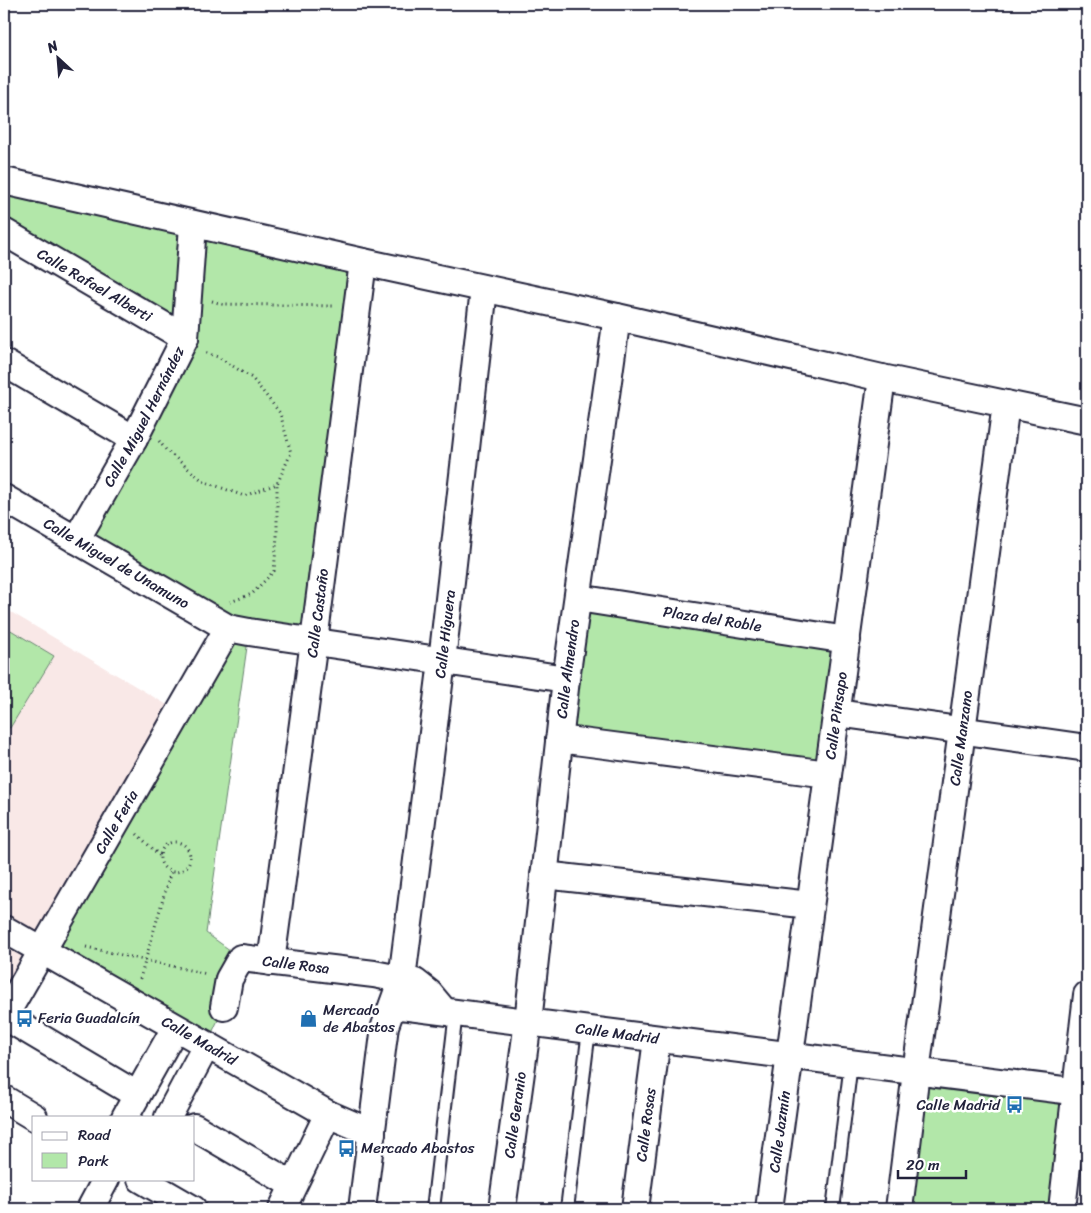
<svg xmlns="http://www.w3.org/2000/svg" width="1091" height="1213" font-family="Sriracha,sans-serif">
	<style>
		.built { fill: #f9e8e7 }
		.green { fill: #b2e7a9; stroke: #6a8472 }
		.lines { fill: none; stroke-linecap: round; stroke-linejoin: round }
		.lane-casing { stroke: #22223b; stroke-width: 16 }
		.street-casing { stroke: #22223b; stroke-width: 30 }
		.path { stroke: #22223b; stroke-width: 3; stroke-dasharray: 1 4; stroke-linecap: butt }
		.lane { stroke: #fff; stroke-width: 12 }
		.street { stroke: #fff; stroke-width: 26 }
		.labels { text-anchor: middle; stroke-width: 5; stroke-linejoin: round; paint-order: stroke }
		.street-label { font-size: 15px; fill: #22223b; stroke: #fff }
		.poi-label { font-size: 15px; fill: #22223b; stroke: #fff; text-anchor: start }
	</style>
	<rect width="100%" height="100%" fill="#fff"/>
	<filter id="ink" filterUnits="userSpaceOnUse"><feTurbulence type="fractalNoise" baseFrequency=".02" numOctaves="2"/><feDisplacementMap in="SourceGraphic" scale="10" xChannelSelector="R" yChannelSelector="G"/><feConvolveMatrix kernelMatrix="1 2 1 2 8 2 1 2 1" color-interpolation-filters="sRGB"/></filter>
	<g filter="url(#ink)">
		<!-- built -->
		<polygon class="built" points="4,608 179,712 4,1017"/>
		<!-- green -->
		<g class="green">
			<polygon points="4,181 363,262 314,641 249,633 206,933 241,958 224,1007 206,1046 41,951 228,628 76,540 185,338 4,232"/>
			<polygon points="578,598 847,640 828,774 560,739"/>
			<polygon points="4,626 54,656 10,728 4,725"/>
			<polygon points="916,1072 1076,1092 1062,1209 899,1209"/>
		</g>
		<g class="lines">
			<defs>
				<g id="lane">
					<polyline points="433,1209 456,1012"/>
					<polyline points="567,1209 589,1030"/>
					<polyline points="833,1209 851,1063"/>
				</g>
				<g id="street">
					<polyline points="4,181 363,262 617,317 882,378 1087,421"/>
					<path id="s1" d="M 4,232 L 185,338"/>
					<polyline points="4,363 134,439"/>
					<path id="s2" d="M 4,498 L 228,628 L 249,632 L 566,679"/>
					<path id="s3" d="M 76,540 L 134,439 L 185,338 L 193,225"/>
					<path id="s4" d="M 578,598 L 847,640"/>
					<polyline points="837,713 1087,748"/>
					<polyline points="559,739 828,774"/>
					<polyline points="544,875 810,905"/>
					<path id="s5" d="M 4,929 L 328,1114 L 372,1133"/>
					<path id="s6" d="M 271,962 L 314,641 L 363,262"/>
					<path id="s7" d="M 393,1005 L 1087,1093"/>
					<path id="s8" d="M 224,1007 L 229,979 L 241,958 L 374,974 L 415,982 L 429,993 L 444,1011"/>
					<polyline points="4,1016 137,1095"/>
					<path id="s9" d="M 4,1017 L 228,628"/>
					<polyline points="4,1099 34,1117"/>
					<polyline points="125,1117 175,1028"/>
					<polyline points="168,1117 206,1046"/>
					<polyline points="194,1127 293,1185"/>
					<polyline points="141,1179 193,1209"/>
					<polyline points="90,1209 106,1179"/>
					<polyline points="282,1209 328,1114"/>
					<path id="s10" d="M 362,1209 L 385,1026 L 402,979 L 442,661 L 484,289"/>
					<path id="s11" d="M 502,1209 L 528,1022 L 566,679 L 617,317"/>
					<path id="s12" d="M 635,1209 L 657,1039"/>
					<path id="s13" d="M 769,1209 L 882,378"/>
					<path id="s14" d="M 899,1209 L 916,1072 L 1006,404"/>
					<polyline points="1062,1209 1087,995"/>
				</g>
			</defs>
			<!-- lane casing -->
			<use href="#lane" class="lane-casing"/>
			<!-- street casing -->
			<use href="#street" class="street-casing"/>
			<!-- path -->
			<g class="path">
				<polyline points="212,301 222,304 333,306"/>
				<polyline points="159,441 166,450 203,481 244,496 277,484 291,453 280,413 252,378 218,357 204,352"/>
				<polyline points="230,602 252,594 274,571 277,536 277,484"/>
				<polyline points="137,834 160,856"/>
				<circle cx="175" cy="857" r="15"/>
				<polyline points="86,947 207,974"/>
				<polyline points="140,979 171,871"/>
			</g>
			<!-- lane -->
			<use href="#lane" class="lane"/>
			<!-- street -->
			<use href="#street" class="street"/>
		</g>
	</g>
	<!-- icons -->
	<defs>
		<symbol id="bus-bare" viewBox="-9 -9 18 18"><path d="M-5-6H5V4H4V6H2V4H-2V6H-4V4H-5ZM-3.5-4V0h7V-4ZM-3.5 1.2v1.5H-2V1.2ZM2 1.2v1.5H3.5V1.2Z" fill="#1f6fb2" stroke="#fff" stroke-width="2.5" paint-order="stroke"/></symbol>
		<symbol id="shop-bare" viewBox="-9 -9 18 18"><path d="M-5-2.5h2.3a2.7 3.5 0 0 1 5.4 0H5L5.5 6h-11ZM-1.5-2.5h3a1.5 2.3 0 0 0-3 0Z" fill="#1f6fb2" stroke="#fff" stroke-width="2.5" paint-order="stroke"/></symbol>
	</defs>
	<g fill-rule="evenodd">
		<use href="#bus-bare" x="12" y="1006" width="25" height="25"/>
		<use href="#shop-bare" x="296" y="1006" width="25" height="25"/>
		<use href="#bus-bare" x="1002" y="1092" width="25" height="25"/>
		<use href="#bus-bare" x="334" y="1136" width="25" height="25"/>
	</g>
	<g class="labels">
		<!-- street labels -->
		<g class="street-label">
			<text dy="5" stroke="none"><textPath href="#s1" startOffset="105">Calle Rafael Alberti</textPath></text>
			<text dy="5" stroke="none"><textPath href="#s3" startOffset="141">Calle Miguel Hernández</textPath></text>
			<text dy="5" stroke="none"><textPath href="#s2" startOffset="130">Calle Miguel de Unamuno</textPath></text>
			<text dy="5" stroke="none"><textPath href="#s6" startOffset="352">Calle Castaño</textPath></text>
			<text dy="5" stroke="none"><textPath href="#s4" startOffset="136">Plaza del Roble</textPath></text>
			<text dy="5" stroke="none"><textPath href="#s10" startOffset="582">Calle Higuera</textPath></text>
			<text dy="5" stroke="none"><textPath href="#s11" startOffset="544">Calle Almendro</textPath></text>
			<text dy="5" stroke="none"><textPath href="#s13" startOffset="498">Calle Pinsapo</textPath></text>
			<text dy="5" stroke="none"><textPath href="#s14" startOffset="475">Calle Manzano</textPath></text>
			<text dy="5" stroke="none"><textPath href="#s9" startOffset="225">Calle Feria</textPath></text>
			<text dy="5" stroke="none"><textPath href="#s8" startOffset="108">Calle Rosa</textPath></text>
			<text dy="5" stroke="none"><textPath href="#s7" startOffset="226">Calle Madrid</textPath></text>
			<text dy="5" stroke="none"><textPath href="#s5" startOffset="225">Calle Madrid</textPath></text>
			<text dy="5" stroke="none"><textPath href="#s11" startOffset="95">Calle Geranio</textPath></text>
			<text dy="5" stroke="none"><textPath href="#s12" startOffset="85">Calle Rosas</textPath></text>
			<text dy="5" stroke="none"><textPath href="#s13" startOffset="78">Calle Jazmín</textPath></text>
		</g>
		<!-- poi labels -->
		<g class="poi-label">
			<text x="323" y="1015">Mercado<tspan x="323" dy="17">de Abastos</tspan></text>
			<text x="38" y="1023">Feria Guadalcín</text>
			<text x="1000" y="1110" text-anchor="end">Calle Madrid</text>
			<text x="361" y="1153">Mercado Abastos</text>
		</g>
	</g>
	<!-- margin -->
	<rect width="1091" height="1213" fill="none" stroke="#fff" stroke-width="20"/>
	<rect x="10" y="10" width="1071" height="1193" fill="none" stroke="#22223b" stroke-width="2" filter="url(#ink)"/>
	<!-- legend -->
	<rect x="32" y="1116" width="162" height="65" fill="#ffffff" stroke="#a7a7b1"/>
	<rect x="42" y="1132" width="25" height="8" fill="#ffffff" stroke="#a7a7b1"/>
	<text x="78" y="1140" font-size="15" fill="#22223b">Road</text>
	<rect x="42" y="1153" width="25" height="15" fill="#b2e7a9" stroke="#a7a7b1"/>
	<text x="78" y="1166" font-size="15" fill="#22223b">Park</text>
	<!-- north arrow -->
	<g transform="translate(58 58) rotate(334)" stroke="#ffffff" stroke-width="4" paint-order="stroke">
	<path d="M0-4L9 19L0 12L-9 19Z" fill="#22223b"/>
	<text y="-8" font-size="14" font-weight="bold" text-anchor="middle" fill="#22223b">N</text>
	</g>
	<!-- scale -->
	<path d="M898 1170v8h68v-8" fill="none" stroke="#22223b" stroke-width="2.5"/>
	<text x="906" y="1170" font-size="15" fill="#22223b" stroke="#ffffff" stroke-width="4" paint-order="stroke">20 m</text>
</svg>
